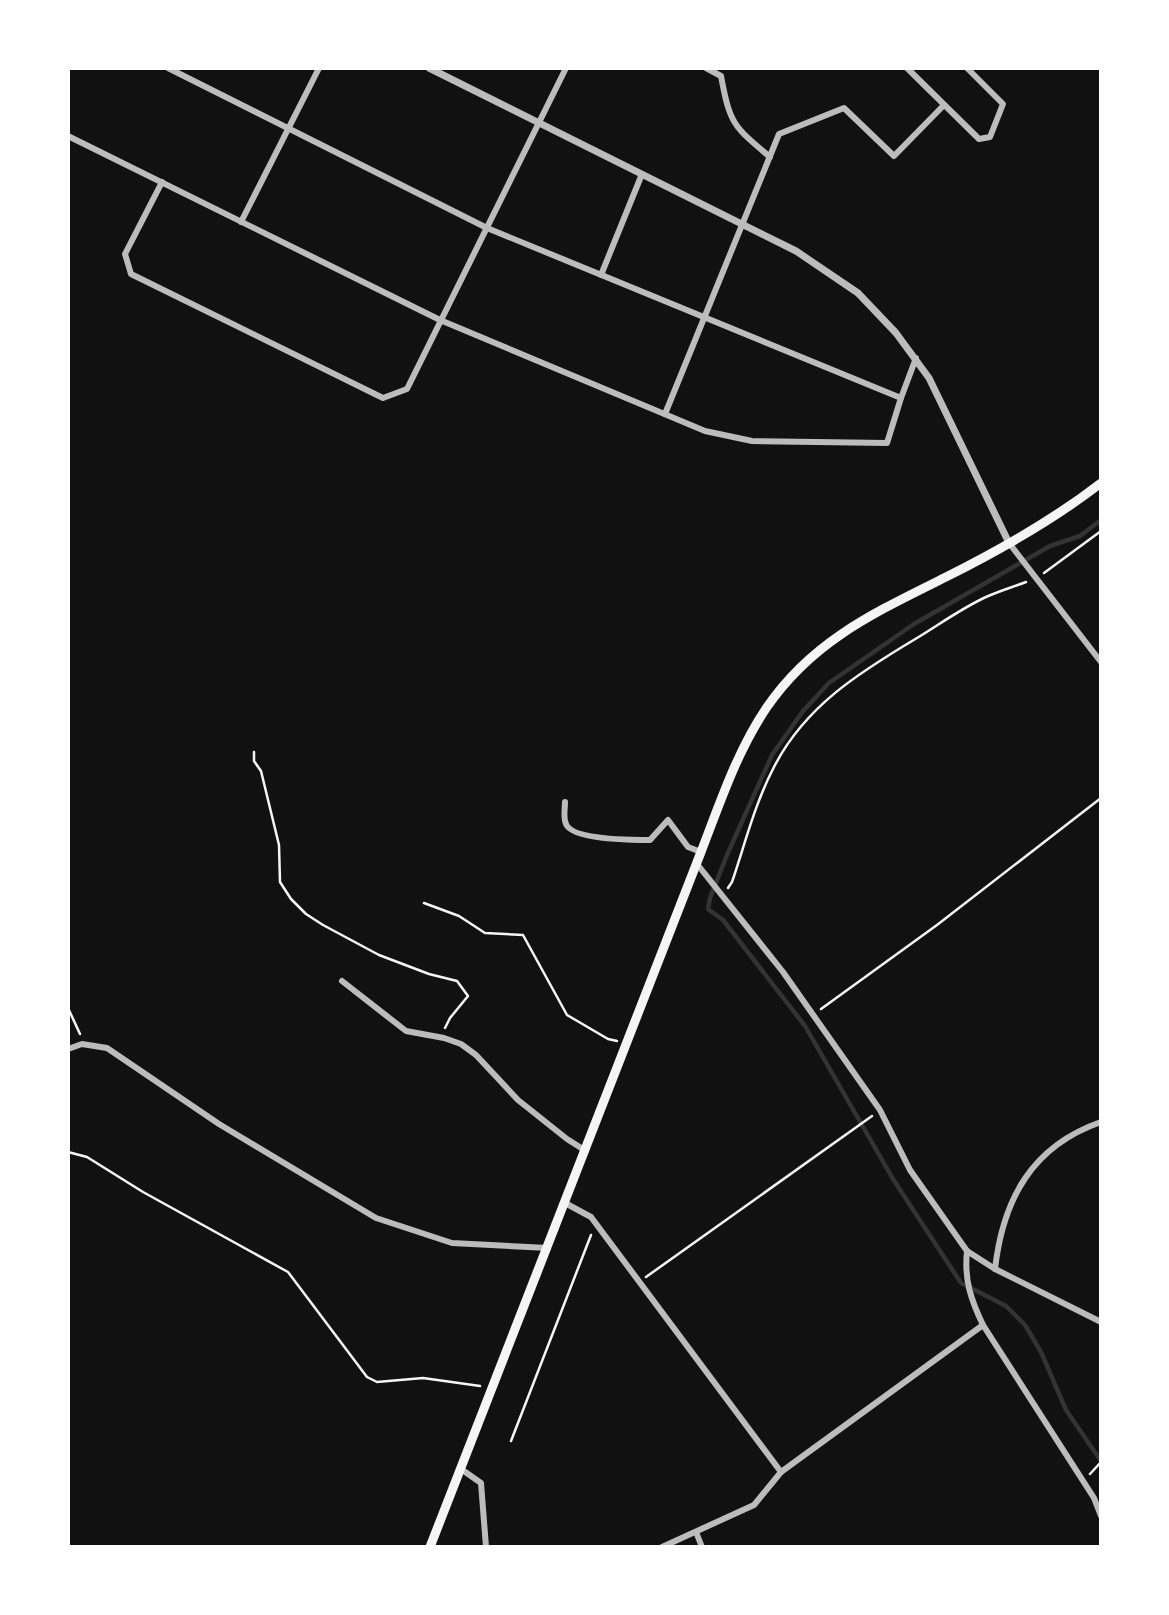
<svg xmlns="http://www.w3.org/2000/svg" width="1169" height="1615" font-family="Cabin,sans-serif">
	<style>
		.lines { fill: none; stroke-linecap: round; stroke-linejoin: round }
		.stream { stroke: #333; stroke-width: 4.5 }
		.path { stroke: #f5f5f5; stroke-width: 2.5 }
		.minor { stroke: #bcbcbc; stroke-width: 6 }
		.tertiary { stroke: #bcbcbc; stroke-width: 7 }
		.primary { stroke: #f5f5f5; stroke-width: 9 }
	</style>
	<rect width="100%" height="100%" fill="#111"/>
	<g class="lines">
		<!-- stream -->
		<polyline class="stream" points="1101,520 1080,536 1050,546 914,624 829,683 803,711 772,755 727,855 710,898 708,909 723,920 805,1026 893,1179 961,1283 1006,1306 1025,1325 1041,1352 1066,1410 1101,1461"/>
		<!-- path -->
		<g class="path">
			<polyline points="1044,573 1101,531"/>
			<polyline points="254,752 254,761 261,771 279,845 280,882 291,899 306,914 323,925 379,955 429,974 457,981 468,996 450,1018 445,1028"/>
			<path d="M 728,888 L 732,882 C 745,844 755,803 774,767 C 805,706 860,672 917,638 C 940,624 962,608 986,597 C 999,591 1013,587 1026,582"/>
			<polyline points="424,903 459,916 485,933 523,935 567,1015 608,1039 617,1041"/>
			<polyline points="68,1008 80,1034"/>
			<polyline points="821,1009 937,925 1101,798"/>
			<polyline points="68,1152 87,1157 143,1192 288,1272 367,1377 377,1382 423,1378 480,1386"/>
			<polyline points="646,1277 872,1116"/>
			<polyline points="511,1441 591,1235"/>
			<polyline points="1090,1474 1101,1462"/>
		</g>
		<!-- minor -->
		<g class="minor">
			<path d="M 706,68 L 721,76 C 730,124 733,126 770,157"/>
			<polyline points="907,68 979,139 990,137 1003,104 967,68"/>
			<polyline points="68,136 440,320 705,431 752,441 887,443 901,398 487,228 168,68"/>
			<polyline points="162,182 125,254 131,274 383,398 407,389 566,68"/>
			<polyline points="241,222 319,68"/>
			<polyline points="601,275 642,174"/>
			<polyline points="901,398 916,358"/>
			<polyline points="665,414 779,134 844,108 894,156 944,105"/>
			<polyline points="1009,543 1101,662"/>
			<path d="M 565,802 C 565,808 563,818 566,824 C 572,840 633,840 650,840 L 668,820 L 688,847 L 701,852"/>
			<polyline points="697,864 783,972 880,1110 910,1170 967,1251 995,1269 1101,1322"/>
			<polyline points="342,981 406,1031 444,1038 461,1044 476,1055 518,1100 567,1139 586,1151"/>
			<polyline points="68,1049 82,1044 107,1048 219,1124 376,1218 452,1243 548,1248"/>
			<polyline points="565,1203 591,1217 781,1472"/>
			<path d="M 967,1251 C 964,1280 971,1300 983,1325 L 1094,1498 L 1101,1516"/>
			<path d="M 995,1269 C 1003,1199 1032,1146 1101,1122"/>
			<polyline points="461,1469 481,1483 486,1547"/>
			<polyline points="696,1532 702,1547"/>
			<polyline points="662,1547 754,1505 781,1472 983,1325"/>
		</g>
		<!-- tertiary -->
		<polyline class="tertiary" points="429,68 796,251 858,293 896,333 929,378 1009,543"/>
		<!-- primary -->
		<path class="primary" d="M 430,1547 L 701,852 C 720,803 737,751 767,707 C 813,640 876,612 946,577 C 996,552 1057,517 1101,483"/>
	</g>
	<!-- border -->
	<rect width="1169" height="1615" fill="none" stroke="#ffffff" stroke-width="140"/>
</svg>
